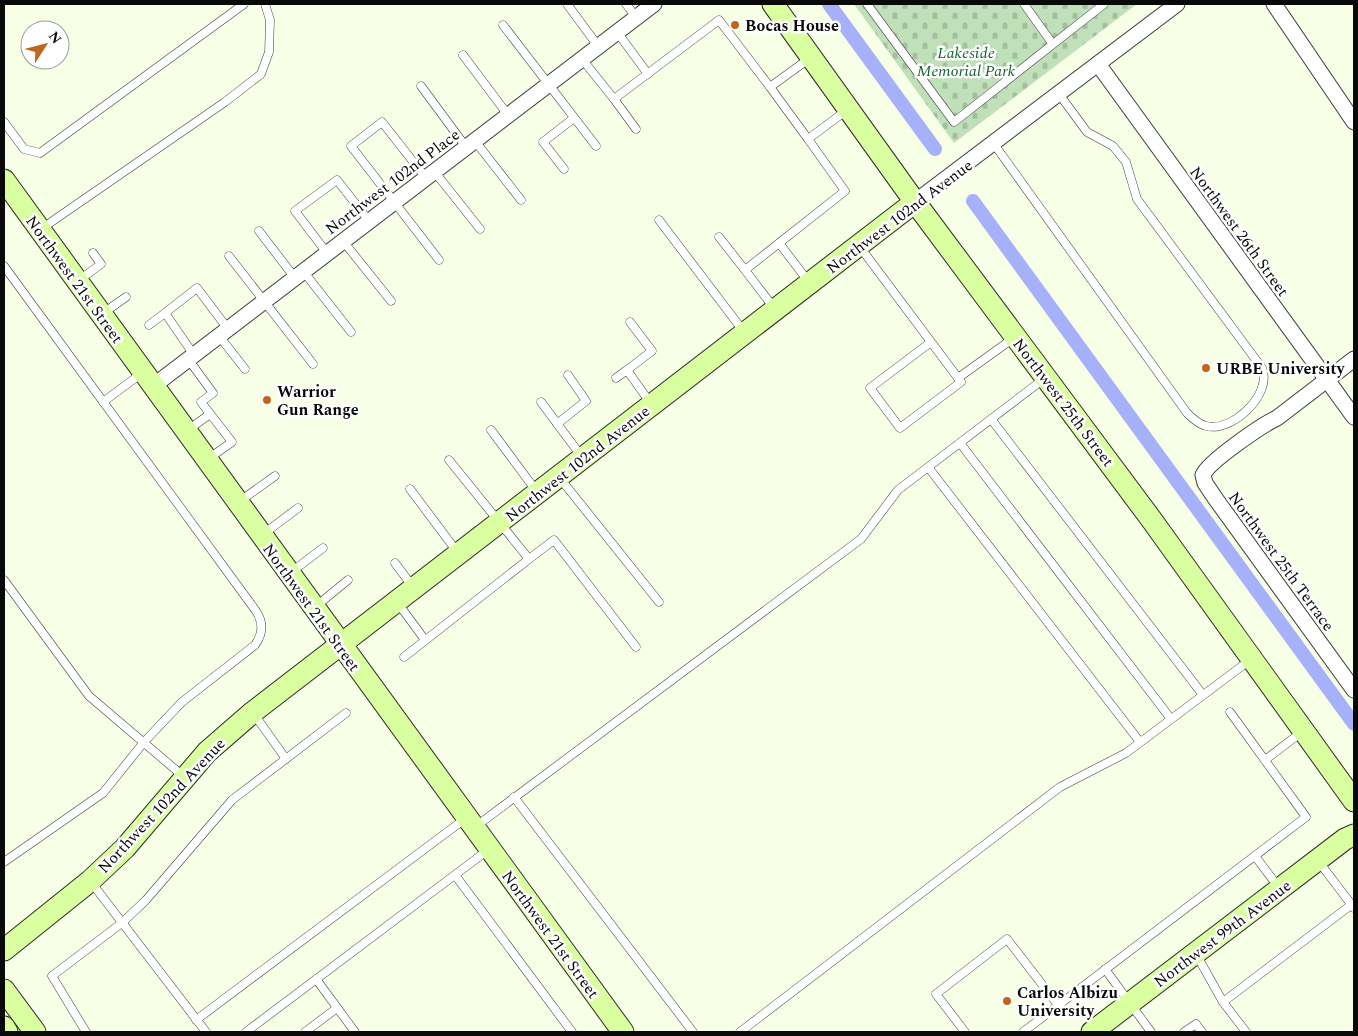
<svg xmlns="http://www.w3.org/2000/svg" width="1358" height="1036" font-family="Spectral,serif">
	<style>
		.cemetery { fill: url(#cemetery-stones) }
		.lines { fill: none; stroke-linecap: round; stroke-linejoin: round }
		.canal { stroke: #a7b1f9; stroke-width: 14 }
		.lane-casing { stroke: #3c3c3c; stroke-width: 9 }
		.street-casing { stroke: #3c3c3c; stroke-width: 17 }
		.secondary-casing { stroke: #2b2b2b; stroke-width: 23 }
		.lane { stroke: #fff; stroke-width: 8 }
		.street { stroke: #fff; stroke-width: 15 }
		.secondary { stroke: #daffa1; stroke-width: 21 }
		.poi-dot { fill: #bf661c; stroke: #fff; stroke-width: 2 }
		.labels { text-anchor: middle; stroke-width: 5; stroke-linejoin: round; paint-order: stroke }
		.poi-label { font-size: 16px; font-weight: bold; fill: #090909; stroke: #fff; text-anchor: start }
		.park-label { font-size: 16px; font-style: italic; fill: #18632e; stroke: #fff }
		.street-label { font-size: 16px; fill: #090909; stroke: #fff }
	</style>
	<defs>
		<pattern id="cemetery-stones" width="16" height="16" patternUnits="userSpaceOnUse" patternTransform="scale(1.25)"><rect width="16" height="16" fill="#bfe0b8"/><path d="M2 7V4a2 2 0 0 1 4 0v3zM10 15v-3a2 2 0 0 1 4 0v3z" fill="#a3bf9d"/></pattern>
	</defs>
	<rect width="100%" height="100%" fill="#f7ffe6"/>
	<!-- cemetery -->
	<polygon class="cemetery" points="854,4 1137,4 954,143"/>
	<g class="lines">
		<!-- canal -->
		<g class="canal">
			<polyline points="829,4 935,149"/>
			<polyline points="973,201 1354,724"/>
		</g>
		<defs>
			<g id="lane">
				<polyline points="567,4 598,46"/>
				<polyline points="626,4 636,17"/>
				<polyline points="867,4 954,122 1104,4"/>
				<polyline points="1024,4 1052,43"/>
				<polyline points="503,25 596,146"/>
				<polyline points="617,32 648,74"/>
				<polyline points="463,55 508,115"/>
				<polyline points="582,59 614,99"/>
				<polyline points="421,86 466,147"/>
				<polyline points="4,122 24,149 40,153 244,4"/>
				<polyline points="636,129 614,99 719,20 770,87"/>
				<polyline points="808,139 770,87 810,58"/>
				<polyline points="475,141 521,200"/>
				<path d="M 994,144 L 1187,413 C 1192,418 1198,424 1206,426 C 1232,433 1273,394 1262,368 L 1137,199 L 1126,162 L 1113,146 L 1087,132 L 1059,94"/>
				<polyline points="564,169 543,142 574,118"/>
				<polyline points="434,171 480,229"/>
				<polyline points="426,178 382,122 351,146 439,260"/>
				<polyline points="659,220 744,332"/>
				<polyline points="41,229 225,102 261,74 269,52 270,20 265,4"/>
				<polyline points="259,231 295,278"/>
				<polyline points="719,237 745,270 845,191 808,139 847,110"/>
				<polyline points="343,241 391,301"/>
				<polyline points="779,243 808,281"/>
				<polyline points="860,247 961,382 900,428 870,388 931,342"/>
				<polyline points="327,253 295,211 337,180 369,221"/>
				<polyline points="229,256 313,364"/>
				<path d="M 4,266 L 256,611 C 264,623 263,634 255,645 L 182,702 L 144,742 L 103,793 L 4,862"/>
				<polyline points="745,270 774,308"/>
				<polyline points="303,271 351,332"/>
				<polyline points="78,281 101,264 93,253"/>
				<polyline points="165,313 197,288 228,329"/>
				<polyline points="102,314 126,297"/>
				<polyline points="630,322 652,351 627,370 651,404"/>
				<polyline points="149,325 165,313 194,355"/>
				<polyline points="219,336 245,369"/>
				<polyline points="188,359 213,393 201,402 232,442 208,459"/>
				<polyline points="616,378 627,370"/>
				<polyline points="958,378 1015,337"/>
				<polyline points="103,402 142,373"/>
				<polyline points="541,402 582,457"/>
				<polyline points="991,419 1203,695"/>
				<polyline points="557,424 586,401 568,375"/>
				<polyline points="188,430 210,414"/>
				<polyline points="491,430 537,492"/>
				<polyline points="960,443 1171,719"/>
				<polyline points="449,460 529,559 554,540 636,647"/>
				<polyline points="928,467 1140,742"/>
				<polyline points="559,477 659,602"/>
				<polyline points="410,489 458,553"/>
				<polyline points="240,501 275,476"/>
				<polyline points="262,535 298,508"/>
				<polyline points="395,563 413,587"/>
				<polyline points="290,573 323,548"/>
				<polyline points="4,580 89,696 183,776"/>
				<polyline points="397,602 425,640"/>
				<polyline points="315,607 348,580"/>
				<polyline points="404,657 529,559"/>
				<polyline points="254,714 286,759"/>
				<polyline points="1265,760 1303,731"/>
				<polyline points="514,797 693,1032"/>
				<polyline points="475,827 861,539 898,490 1045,378"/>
				<polyline points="1255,856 1279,888"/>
				<polyline points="1319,862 1354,908"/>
				<polyline points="455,875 572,1032"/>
				<polyline points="91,882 206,1032"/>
				<polyline points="1196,954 1223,1002 1246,1032"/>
				<polyline points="1105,969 1151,1032"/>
				<polyline points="316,979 355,1032"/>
				<polyline points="1223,1002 1351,905"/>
				<polyline points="196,1020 466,818"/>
				<polyline points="86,1032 52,976 123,922 146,900 232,800 346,713"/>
				<polyline points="246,1032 488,850"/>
				<polyline points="305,1032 337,1008"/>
				<polyline points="740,1032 1060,787 1126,753 1250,660"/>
				<polyline points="965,1032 936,994 1007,939 1058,1005"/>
				<polyline points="1023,1032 1306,817 1230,712"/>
				<polyline points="1184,1032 1196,1024 1202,1032"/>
			</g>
			<g id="street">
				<polyline points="1274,4 1354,122"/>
				<polyline points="1098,64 1354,417"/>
				<polyline points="915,202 1177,4"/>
				<path d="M 1354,359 L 1277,418 C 1262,425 1208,462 1203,475 L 1205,483 L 1215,498 L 1354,690"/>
				<polyline points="152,387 654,4"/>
			</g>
			<g id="secondary">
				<polyline points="773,4 915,202 1151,519 1354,801"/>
				<polyline points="4,180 623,1032"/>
				<polyline points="4,950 90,881 125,848 207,752 253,712 915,202"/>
				<polyline points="4,990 35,1032"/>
				<polyline points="4,1027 7,1032"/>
				<polyline points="1092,1032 1345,839 1354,835"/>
			</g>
		</defs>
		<!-- lane casing -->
		<use href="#lane" class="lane-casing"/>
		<!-- street casing -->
		<use href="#street" class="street-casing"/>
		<!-- secondary casing -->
		<use href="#secondary" class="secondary-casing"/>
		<!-- lane -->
		<use href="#lane" class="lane"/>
		<!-- street -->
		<use href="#street" class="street"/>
		<!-- secondary -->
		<use href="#secondary" class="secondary"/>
	</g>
	<!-- markers -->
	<g class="poi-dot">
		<circle cx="735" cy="25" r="5"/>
		<circle cx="1206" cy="368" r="5"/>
		<circle cx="267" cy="400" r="5"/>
		<circle cx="1007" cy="1001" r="5"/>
	</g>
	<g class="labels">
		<!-- poi labels -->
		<g class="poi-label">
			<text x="745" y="31">Bocas House</text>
			<text x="1216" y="374">URBE University</text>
			<text x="277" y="397">Warrior<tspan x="277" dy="18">Gun Range</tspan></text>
			<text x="1017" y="998">Carlos Albizu<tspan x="1017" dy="18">University</tspan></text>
		</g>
		<!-- park labels -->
		<g class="park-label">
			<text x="966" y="58">Lakeside<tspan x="966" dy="18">Memorial Park</tspan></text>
		</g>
		<!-- street labels -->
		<g class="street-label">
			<text transform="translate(392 181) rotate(-37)" y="6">Northwest 102nd Place</text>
			<text transform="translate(899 216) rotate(-37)" y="6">Northwest 102nd Avenue</text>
			<text transform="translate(1240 231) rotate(54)" y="6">Northwest 26th Street</text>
			<text transform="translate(75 279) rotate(54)" y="6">Northwest 21st Street</text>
			<text transform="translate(1064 402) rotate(53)" y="6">Northwest 25th Street</text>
			<text transform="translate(577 463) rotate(-38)" y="6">Northwest 102nd Avenue</text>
			<text transform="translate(1282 561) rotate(54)" y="6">Northwest 25th Terrace</text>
			<text transform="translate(312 607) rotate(54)" y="6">Northwest 21st Street</text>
			<text transform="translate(161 805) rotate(-47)" y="6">Northwest 102nd Avenue</text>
			<text transform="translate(1222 933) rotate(-37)" y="6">Northwest 99th Avenue</text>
			<text transform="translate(551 934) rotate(54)" y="6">Northwest 21st Street</text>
		</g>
	</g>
	<!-- border -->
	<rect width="1358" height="1036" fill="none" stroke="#090909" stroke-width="10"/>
	<!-- north arrow -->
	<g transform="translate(45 45) rotate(54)"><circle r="24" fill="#ffffff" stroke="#9d9d9d"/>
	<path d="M0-4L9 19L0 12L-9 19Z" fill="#bf661c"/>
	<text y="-8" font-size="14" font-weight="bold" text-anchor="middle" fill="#090909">N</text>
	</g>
</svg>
